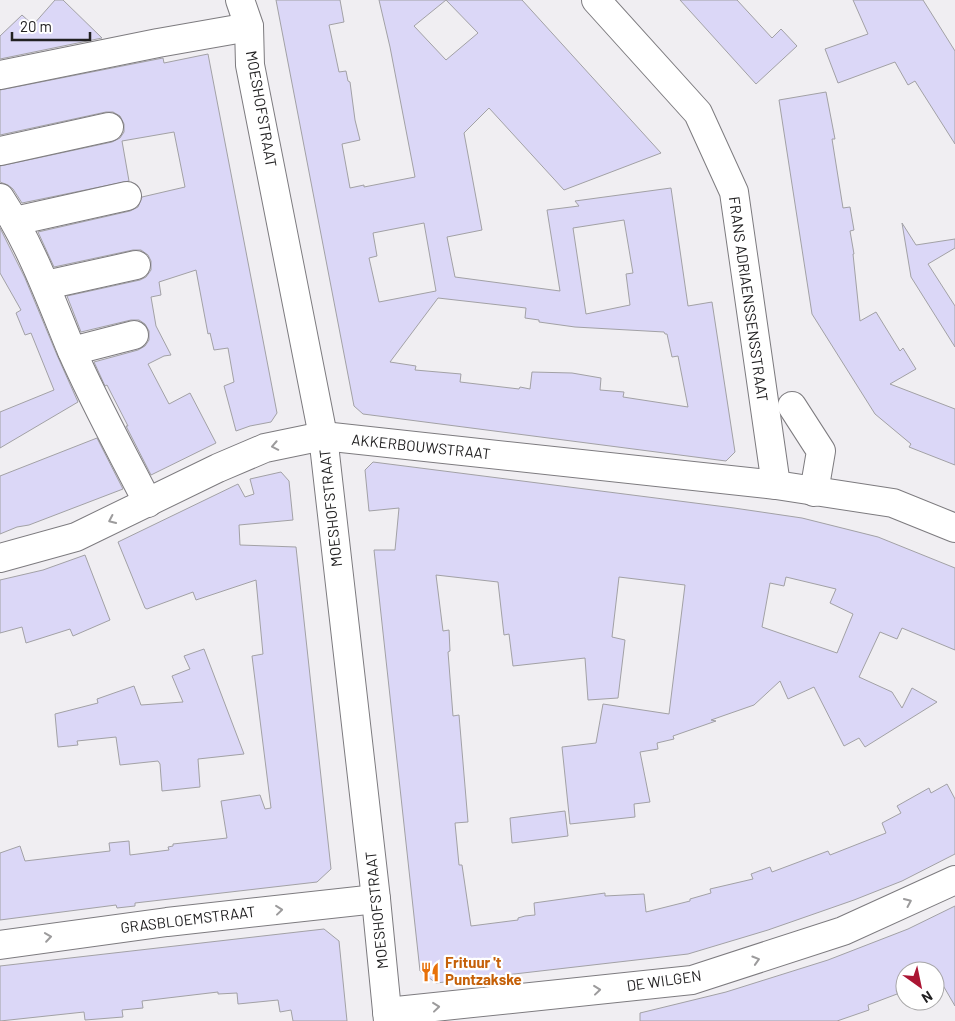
<svg xmlns="http://www.w3.org/2000/svg" width="955" height="1021" font-family="Barlow,sans-serif">
	<style>
		.building { fill: #dbd7f7; stroke: #a2a1a5; fill-rule: evenodd }
		.lines { fill: none; stroke-linecap: round; stroke-linejoin: round }
		.minor-casing { stroke: #7d7b7f; stroke-width: 30 }
		.minor { stroke: #fff; stroke-width: 28 }
		.oneway { stroke: #9c9b9c }
		.labels { text-anchor: middle; stroke-width: 4.5; stroke-linejoin: round; paint-order: stroke }
		.street-label { font-size: 15px; fill: #222122; stroke: #fff }
		.food-label { font-size: 15px; font-weight: bold; fill: #c56008; stroke: #fff; text-anchor: start }
	</style>
	<rect width="100%" height="100%" fill="#f0eef2"/>
	<!-- building -->
	<g class="building">
		<polygon points="55,0 63,0 102,38 0,59 0,36 22,15 33,25"/>
		<path d="M 276,0 L 340,0 L 344,22 L 329,25 L 339,72 L 346,71 L 348,81 L 350,82 L 355,120 L 360,140 L 342,144 L 350,188 L 364,185 L 364,187 L 415,177 L 390,47 L 379,0 L 522,0 L 661,153 L 564,190 L 489,108 L 464,133 L 482,230 L 447,237 L 455,277 L 560,291 L 547,210 L 579,206 L 575,201 L 671,188 L 688,306 L 712,302 L 735,452 L 726,461 L 363,414 L 354,406 ZM 446,0 L 478,33 L 446,60 L 414,26 ZM 624,220 L 633,273 L 626,274 L 630,305 L 586,314 L 573,228 ZM 424,223 L 436,291 L 379,302 L 369,258 L 377,256 L 373,233 ZM 438,298 L 526,308 L 525,318 L 539,320 L 539,322 L 575,327 L 664,332 L 665,334 L 667,334 L 672,357 L 678,356 L 688,407 L 623,397 L 624,392 L 600,390 L 601,378 L 572,373 L 532,372 L 530,389 L 520,387 L 519,389 L 460,382 L 461,374 L 415,370 L 416,366 L 390,362 Z"/>
		<polygon points="680,0 737,0 772,38 781,29 797,46 756,84"/>
		<polygon points="853,0 923,0 955,51 955,144 915,81 908,85 895,62 838,83 825,49 868,34"/>
		<polygon points="208,54 277,413 271,422 250,426 236,431 224,386 234,382 228,348 214,350 210,333 208,334 196,270 159,282 161,295 151,297 156,326 171,355 164,356 148,364 169,404 190,393 216,443 151,475 126,426 128,426 107,385 105,386 94,362 138,350 145,346 149,340 149,331 145,324 139,320 131,320 81,332 67,296 140,280 146,277 151,270 151,261 148,255 141,250 133,250 54,267 38,232 130,211 138,207 142,197 185,187 174,132 122,141 129,181 22,203 13,189 8,185 0,182 0,166 112,142 120,138 124,132 124,124 120,116 113,112 106,112 0,135 0,90 163,58 164,63"/>
		<polygon points="826,92 835,139 832,139 843,208 850,207 854,230 850,231 854,254 853,254 860,321 876,312 900,351 903,348 916,369 890,384 955,409 955,465 909,447 911,444 875,414 812,314 779,100"/>
		<polygon points="902,223 916,245 955,239 955,248 928,264 955,306 955,347 911,277"/>
		<polygon points="0,228 25,278 57,355 78,402 0,448 0,412 54,390 31,333 25,335 16,313 21,310 0,273"/>
		<polygon points="97,438 123,489 29,525 17,527 0,534 0,476"/>
		<path d="M 373,462 L 734,508 L 802,518 L 878,537 L 955,568 L 955,650 L 902,628 L 897,639 L 880,632 L 859,677 L 892,692 L 902,708 L 912,688 L 937,702 L 865,747 L 859,738 L 844,746 L 814,687 L 788,699 L 780,681 L 754,705 L 711,720 L 716,721 L 673,736 L 674,739 L 657,743 L 658,749 L 640,752 L 650,802 L 634,804 L 635,817 L 570,824 L 562,747 L 596,743 L 603,704 L 669,714 L 685,585 L 619,577 L 612,637 L 625,640 L 618,698 L 588,700 L 585,658 L 513,666 L 509,634 L 504,635 L 498,582 L 436,575 L 443,631 L 449,630 L 450,651 L 448,652 L 453,716 L 459,715 L 468,822 L 455,823 L 459,865 L 462,865 L 471,926 L 518,920 L 518,918 L 525,916 L 535,915 L 534,903 L 605,893 L 605,896 L 644,894 L 646,912 L 690,901 L 690,899 L 711,893 L 710,889 L 753,879 L 751,874 L 770,867 L 772,872 L 828,851 L 830,855 L 886,833 L 882,823 L 901,813 L 897,806 L 929,788 L 931,793 L 947,784 L 955,799 L 955,854 L 902,881 L 854,900 L 768,930 L 688,954 L 436,983 L 420,971 L 374,550 L 395,550 L 399,508 L 369,511 L 365,470 ZM 786,577 L 836,589 L 830,603 L 853,614 L 837,653 L 762,627 L 770,583 L 784,586 Z"/>
		<polygon points="281,472 289,481 293,520 239,525 240,545 296,547 331,869 317,882 135,903 135,906 117,908 116,905 0,920 0,853 20,846 25,861 110,851 109,843 129,841 130,855 169,850 168,847 173,846 173,844 227,838 221,801 260,795 265,809 271,808 252,656 263,654 256,580 196,600 193,592 147,609 145,608 118,542 238,484 245,497 254,494 250,479"/>
		<polygon points="85,555 110,620 73,636 70,629 26,643 22,627 0,633 0,580 43,570"/>
		<polygon points="204,649 244,754 198,759 200,787 162,791 160,764 158,761 120,765 116,737 77,741 78,745 58,747 55,714 98,703 97,699 134,686 141,705 183,702 172,676 190,669 184,656"/>
		<polygon points="565,811 568,836 512,843 510,818"/>
		<polygon points="955,906 955,1006 937,975 935,976 935,971 905,971 905,991 868,1005 869,1010 837,1021 640,1021 640,1013 726,992 828,960 908,929"/>
		<polygon points="324,929 339,941 347,1021 293,1021 291,1010 280,1012 278,1000 238,1004 237,993 218,994 218,992 142,1001 143,1008 122,1010 123,1017 85,1020 84,1012 0,1021 0,966"/>
	</g>
	<g class="lines">
		<defs>
			<g id="minor">
				<polyline points="240,0 249,26 250,65 323,436 376,899 388,1021"/>
				<polyline points="596,0 698,113 734,192 776,485"/>
				<polyline points="0,75 158,43 249,27"/>
				<polyline points="0,151 109,127"/>
				<path d="M 0,198 C 31,245 50,298 71,349 C 94,402 122,452 148,503"/>
				<polyline points="15,221 127,196"/>
				<polyline points="46,285 136,265"/>
				<polyline points="72,351 134,335"/>
				<polyline points="792,406 821,451 814,492"/>
				<polyline points="0,558 76,537 218,468 265,448 323,436 776,485 893,503 955,528"/>
				<polyline points="0,945 167,922 376,899"/>
				<polyline points="387,1012 692,980 843,931 955,880"/>
			</g>
		</defs>
		<!-- minor casing -->
		<use href="#minor" class="minor-casing"/>
		<!-- minor -->
		<use href="#minor" class="minor"/>
	</g>
	<!-- one-way arrows -->
	<defs><path id="oneway-chevron" d="M-2-3.5L2.5 0L-2 3.5" fill="none" stroke-width="1.6" stroke-linecap="round" stroke-linejoin="round" transform="scale(1.25)"/></defs>
	<g class="oneway">
		<use href="#oneway-chevron" transform="translate(275 446) rotate(169)"/>
		<use href="#oneway-chevron" transform="translate(112 520) rotate(155)"/>
		<use href="#oneway-chevron" transform="translate(908 902) rotate(-24)"/>
		<use href="#oneway-chevron" transform="translate(279 910) rotate(-6)"/>
		<use href="#oneway-chevron" transform="translate(48 937) rotate(-8)"/>
		<use href="#oneway-chevron" transform="translate(756 960) rotate(-17)"/>
		<use href="#oneway-chevron" transform="translate(597 990) rotate(-6)"/>
		<use href="#oneway-chevron" transform="translate(436 1007) rotate(-6)"/>
	</g>
	<!-- icons -->
	<defs>
		<symbol id="restaurant-bare" viewBox="-9 -9 18 18"><path d="M-5-6h1v4h1v-4h1v4h1v-4h1v5L-1.5 .5V6h-2V.5L-5-1ZM5-6V6H3V1.5H1.5Q1.5-4 5-6Z" fill="#e8710a" stroke="#fff" stroke-width="2.5" paint-order="stroke"/></symbol>
	</defs>
	<g fill-rule="evenodd">
		<use href="#restaurant-bare" x="416" y="958" width="28" height="28"/>
	</g>
	<g class="labels">
		<!-- street labels -->
		<g class="street-label">
			<text transform="translate(261 109) rotate(80)" y="5">MOESHOFSTRAAT</text>
			<text transform="translate(748 299) rotate(82)" y="5">FRANS ADRIAENSSENSSTRAAT</text>
			<text transform="translate(421 447) rotate(6)" y="5">AKKERBOUWSTRAAT</text>
			<text transform="translate(331 508) rotate(-96)" y="5">MOESHOFSTRAAT</text>
			<text transform="translate(377 910) rotate(-96)" y="5">MOESHOFSTRAAT</text>
			<text transform="translate(188 920) rotate(-7)" y="5">GRASBLOEMSTRAAT</text>
			<text transform="translate(664 981) rotate(-8)" y="5">DE WILGEN</text>
		</g>
		<!-- food labels -->
		<g class="food-label">
			<text x="445" y="968">Frituur 't<tspan x="445" dy="17">Puntzakske</tspan></text>
		</g>
	</g>
	<!-- north arrow -->
	<g transform="translate(920 986) rotate(147)"><circle r="24" fill="#ffffff" stroke="#a7a6a7"/>
	<path d="M0-4L9 19L0 12L-9 19Z" fill="#ab1533"/>
	<text y="-8" font-size="14" font-weight="bold" text-anchor="middle" fill="#222122">N</text>
	</g>
	<!-- scale -->
	<path d="M12 32v8h78v-8" fill="none" stroke="#222122" stroke-width="2.5"/>
	<text x="20" y="32" font-size="15" fill="#222122" stroke="#ffffff" stroke-width="4" paint-order="stroke">20 m</text>
</svg>
